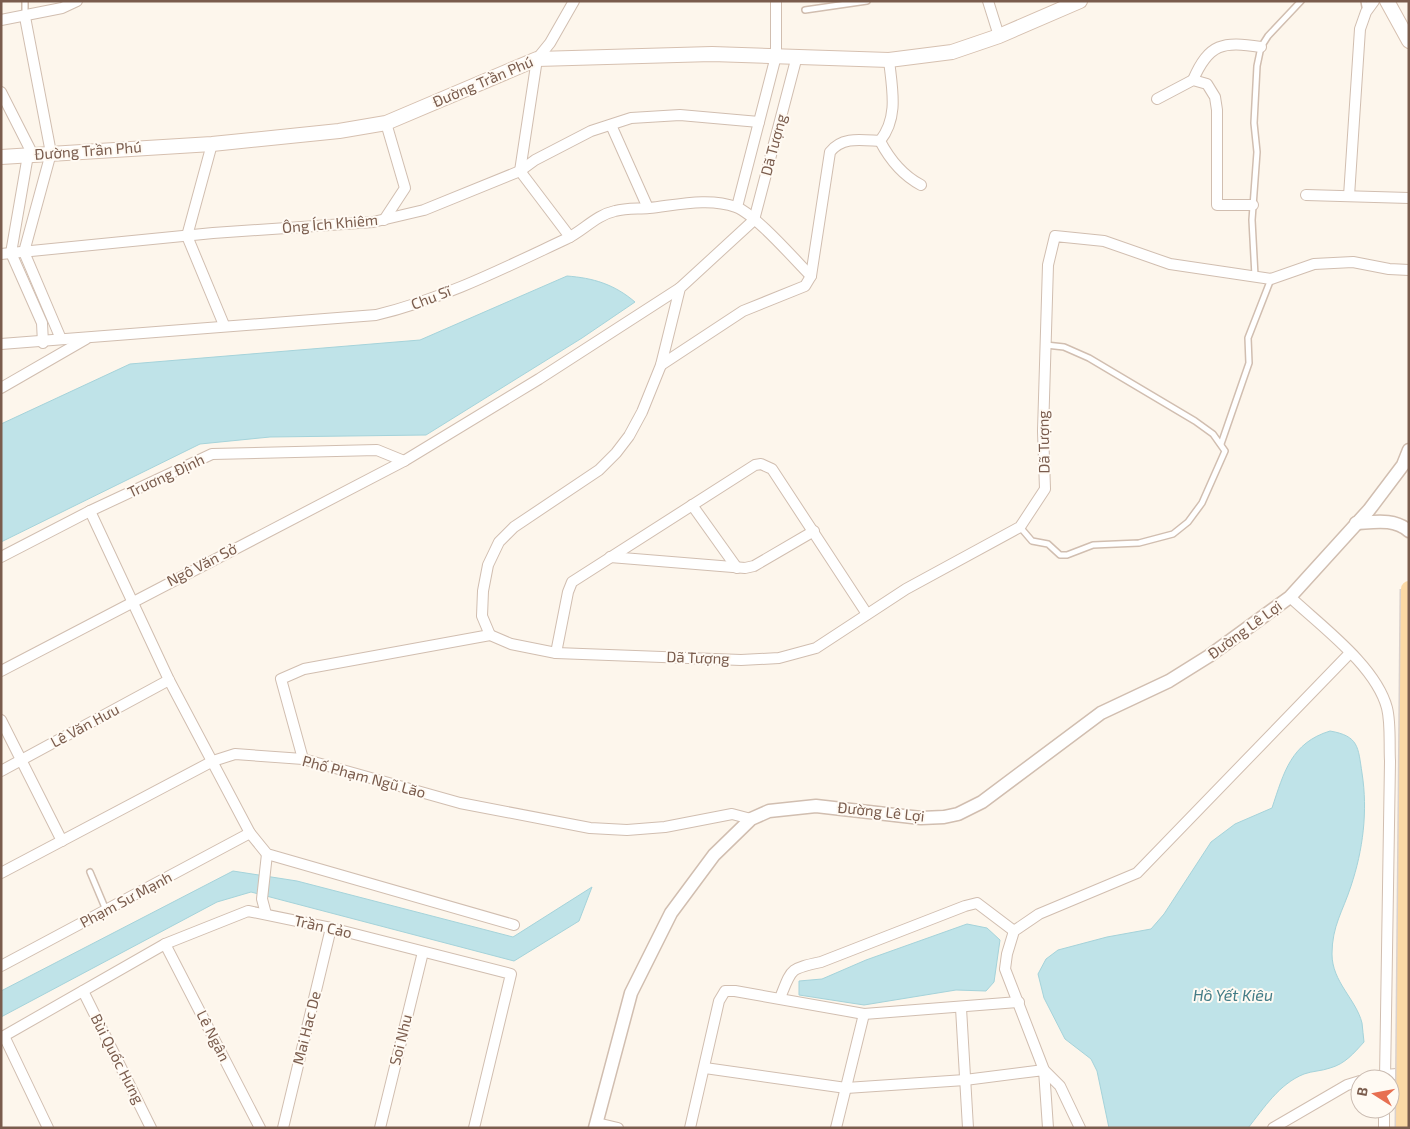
<svg xmlns="http://www.w3.org/2000/svg" width="1410" height="1129" font-family="'Exo 2',sans-serif">
	<style>
		.water { fill: #bfe3e8; stroke: #a5d3da }
		.lines { fill: none; stroke-linecap: round; stroke-linejoin: round }
		.service-casing { stroke: #d1beb0; stroke-width: 8 }
		.minor-casing { stroke: #d1beb0; stroke-width: 12 }
		.tertiary-casing { stroke: #d1beb0; stroke-width: 15 }
		.secondary-casing { stroke: #d6c0b0; stroke-width: 16 }
		.service { stroke: #fff; stroke-width: 5 }
		.minor { stroke: #fff; stroke-width: 10 }
		.tertiary { stroke: #fff; stroke-width: 12 }
		.secondary { stroke: #fff; stroke-width: 14 }
		.primary-bridge-casing { stroke: #dad1cd; stroke-width: 19; stroke-linecap: butt }
		.primary-bridge { stroke: #fbd9a5; stroke-width: 16 }
		.labels { text-anchor: middle; stroke-width: 4; stroke-linejoin: round; paint-order: stroke }
		.street-label { font-size: 15px; fill: #7a5c4d; stroke: #fffaf3 }
		.water-label { font-size: 16px; font-style: italic; fill: #437c86; stroke: #fffaf3 }
	</style>
	<rect width="100%" height="100%" fill="#fdf6ec"/>
	<!-- water -->
	<g class="water">
		<path d="M 567,276 C 593,278 614,284 635,302 L 582,338 L 426,435 L 270,437 L 200,444 L 1,542 L 1,424 L 130,364 L 420,340 Z"/>
		<path d="M 1330,731 C 1359,736 1358,747 1362,773 C 1368,811 1363,850 1351,886 C 1343,911 1332,926 1332,954 C 1332,982 1356,999 1362,1023 C 1363,1029 1363,1036 1364,1042 C 1354,1053 1345,1064 1330,1068 C 1322,1071 1312,1071 1304,1074 C 1279,1084 1264,1108 1248,1128 L 1109,1128 L 1097,1071 L 1091,1059 L 1065,1039 L 1044,998 L 1038,974 L 1046,959 L 1058,950 L 1107,937 L 1151,929 L 1164,914 L 1211,842 L 1235,824 L 1272,808 C 1284,772 1291,743 1330,731 Z"/>
		<polygon points="233,871 297,881 513,937 592,887 579,921 514,961 251,892 217,902 1,1017 1,991"/>
		<polygon points="967,924 987,928 1000,940 994,982 986,991 956,990 864,1005 799,995 799,981 822,979 866,960"/>
	</g>
	<g class="lines">
		<defs>
			<g id="service">
				<polyline points="1364,1 1366,12"/>
				<polyline points="805,10 867,1"/>
				<polyline points="25,16 25,1"/>
				<polyline points="1255,276 1252,220 1257,152 1254,123 1257,66 1261,47 1268,36 1301,1"/>
				<polyline points="1221,444 1249,363 1248,338 1271,279"/>
				<polyline points="1020,527 1032,541 1048,544 1060,555 1067,555 1093,545 1139,543 1173,534 1188,522 1202,503 1225,451 1213,434 1195,421 1089,358 1064,347 1046,345"/>
				<polyline points="90,872 106,910"/>
			</g>
			<g id="minor">
				<polyline points="988,1 999,36"/>
				<polyline points="25,17 51,153 24,252 61,339"/>
				<polyline points="1,20 62,8 77,1"/>
				<path d="M 1193,80 C 1209,43 1223,41 1261,47"/>
				<polyline points="1,92 33,155"/>
				<polyline points="1157,99 1193,80 1207,84 1215,97 1217,110 1217,205 1253,205"/>
				<polyline points="611,125 648,208"/>
				<path d="M 880,141 C 890,160 902,175 921,185"/>
				<polyline points="212,144 187,236 224,325"/>
				<polyline points="28,155 11,253 42,323 43,343"/>
				<polyline points="1306,195 1409,198"/>
				<polyline points="1349,196 1360,29 1366,12 1374,1"/>
				<polyline points="737,207 776,56 776,1"/>
				<polyline points="384,220 405,188 386,123"/>
				<polyline points="570,237 520,171 537,59 550,43 574,1"/>
				<polyline points="1,254 213,233 373,222 424,210 520,171 535,160 591,131 631,118 680,115 759,122"/>
				<path d="M 1,344 L 376,315 C 443,299 504,268 566,239 C 583,231 596,215 615,211 C 626,208 638,209 649,208 C 677,205 709,197 736,207 C 755,214 795,260 811,276"/>
				<path d="M 661,365 L 743,311 L 805,286 L 811,276 L 830,152 C 842,136 862,140 880,141 C 899,117 892,89 889,60"/>
				<polyline points="1,388 86,339"/>
				<polyline points="692,505 737,568"/>
				<polyline points="90,511 169,680 250,833 267,854 514,925"/>
				<polyline points="1,557 90,511 212,454 377,450 404,461"/>
				<polyline points="610,557 745,568 754,566 814,531"/>
				<path d="M 1290,597 C 1321,626 1376,666 1387,708 C 1391,724 1389,745 1390,761 L 1385,1079"/>
				<polyline points="490,635 482,616 483,591 488,565 499,542 514,527 599,470 616,453 629,436 642,412 661,365 680,288 754,220 797,56"/>
				<polyline points="556,653 568,592 572,582 755,465 761,464 772,469 867,614"/>
				<polyline points="1,671 404,461 539,379 680,288"/>
				<polyline points="1,720 62,841"/>
				<polyline points="303,759 281,679 304,669 490,635 511,644 556,653 741,660 779,658 816,648 906,589 1020,527 1045,489 1043,431 1048,265 1055,236 1104,241 1170,264 1271,279 1314,264 1353,262 1389,269 1409,270"/>
				<polyline points="1,771 169,680"/>
				<polyline points="1,873 213,761 235,754 303,759 460,803 590,828 627,830 665,827 732,814 751,819"/>
				<polyline points="266,914 262,899 267,854"/>
				<polyline points="165,944 260,1128"/>
				<polyline points="1,966 250,833"/>
				<polyline points="83,991 151,1128"/>
				<path d="M 780,998 C 792,968 789,969 821,962 L 965,906 L 977,903 L 1014,931"/>
				<polyline points="961,1008 968,1128"/>
				<polyline points="705,1068 846,1088 965,1080 1044,1070 1048,1128"/>
				<polyline points="1369,1079 1385,1075 1409,1073"/>
				<polyline points="597,1123 618,1128"/>
				<polyline points="48,1128 4,1036 165,944 248,911 331,928 511,974 474,1128"/>
				<polyline points="283,1128 331,928"/>
				<polyline points="380,1128 423,952"/>
				<polyline points="690,1128 719,1001 725,991 735,991 864,1014 1019,1002"/>
				<polyline points="836,1128 864,1014"/>
				<polyline points="1080,1128 1060,1086 1044,1070 1005,969 1007,954 1014,931 1039,914 1137,873 1350,653"/>
				<polyline points="1273,1128 1347,1085 1360,1081"/>
				<polyline points="1384,1128 1384,1109"/>
			</g>
			<g id="tertiary">
				<path d="M 1356,523 C 1375,522 1394,518 1409,531"/>
				<polyline points="595,1128 631,993 671,913 714,855 751,819 769,811 816,806 921,818 944,817 958,814 982,802 1101,713 1169,681 1209,656 1290,597 1369,510 1403,465 1409,450"/>
			</g>
			<g id="secondary">
				<polyline points="1387,1 1409,41"/>
				<polyline points="1,157 212,144 339,131 386,123 537,59 712,54 889,60 952,52 999,36 1080,1"/>
			</g>
		</defs>
		<!-- service casing -->
		<use href="#service" class="service-casing"/>
		<!-- minor casing -->
		<use href="#minor" class="minor-casing"/>
		<!-- tertiary casing -->
		<use href="#tertiary" class="tertiary-casing"/>
		<!-- secondary casing -->
		<use href="#secondary" class="secondary-casing"/>
		<!-- service -->
		<use href="#service" class="service"/>
		<!-- minor -->
		<use href="#minor" class="minor"/>
		<!-- tertiary -->
		<use href="#tertiary" class="tertiary"/>
		<!-- secondary -->
		<use href="#secondary" class="secondary"/>
		<defs>
			<polyline id="primary-bridge" points="1404,1128 1409,589"/>
		</defs>
		<!-- primary-bridge casing -->
		<use href="#primary-bridge" class="primary-bridge-casing"/>
		<!-- primary-bridge -->
		<use href="#primary-bridge" class="primary-bridge"/>
	</g>
	<g class="labels">
		<!-- street labels -->
		<g class="street-label">
			<text transform="translate(483 82) rotate(-23)" y="5">Đường Trần Phú</text>
			<text transform="translate(774 145) rotate(-75)" y="5">Dã Tượng</text>
			<text transform="translate(88 151) rotate(-4)" y="5">Đường Trần Phú</text>
			<text transform="translate(330 224) rotate(-5)" y="5">Ông Ích Khiêm</text>
			<text transform="translate(431 298) rotate(-21)" y="5">Chu Sĩ</text>
			<text transform="translate(1044 442) rotate(-91)" y="5">Dã Tượng</text>
			<text transform="translate(166 476) rotate(-25)" y="5">Trương Định</text>
			<text transform="translate(202 565) rotate(-27)" y="5">Ngô Văn Sở</text>
			<text transform="translate(1245 630) rotate(-36)" y="5">Đường Lê Lợi</text>
			<text transform="translate(698 658) rotate(2)" y="5">Dã Tượng</text>
			<text transform="translate(85 726) rotate(-28)" y="5">Lê Văn Hưu</text>
			<text transform="translate(364 777) rotate(15)" y="5">Phố Phạm Ngũ Lão</text>
			<text transform="translate(881 812) rotate(6)" y="5">Đường Lê Lợi</text>
			<text transform="translate(126 900) rotate(-28)" y="5">Phạm Sư Mạnh</text>
			<text transform="translate(323 927) rotate(13)" y="5">Trần Cảo</text>
			<text transform="translate(307 1028) rotate(-76)" y="5">Mai Hac De</text>
			<text transform="translate(213 1036) rotate(63)" y="5">Lê Ngân</text>
			<text transform="translate(401 1040) rotate(-76)" y="5">Soi Nhu</text>
			<text transform="translate(117 1059) rotate(63)" y="5">Bùi Quốc Hưng</text>
		</g>
		<!-- water labels -->
		<g class="water-label">
			<text x="1233" y="1001">Hồ Yết Kiêu</text>
		</g>
	</g>
	<!-- border -->
	<rect width="1410" height="1129" fill="none" stroke="#7a5c4d" stroke-width="5"/>
	<!-- north arrow -->
	<g transform="translate(1375 1094) rotate(281)"><circle r="24" fill="#fffaf3" stroke="#cabbb1"/>
	<path d="M0-4L9 19L0 12L-9 19Z" fill="#e76f51"/>
	<text y="-8" font-size="14" font-weight="bold" text-anchor="middle" fill="#7a5c4d">B</text>
	</g>
</svg>
